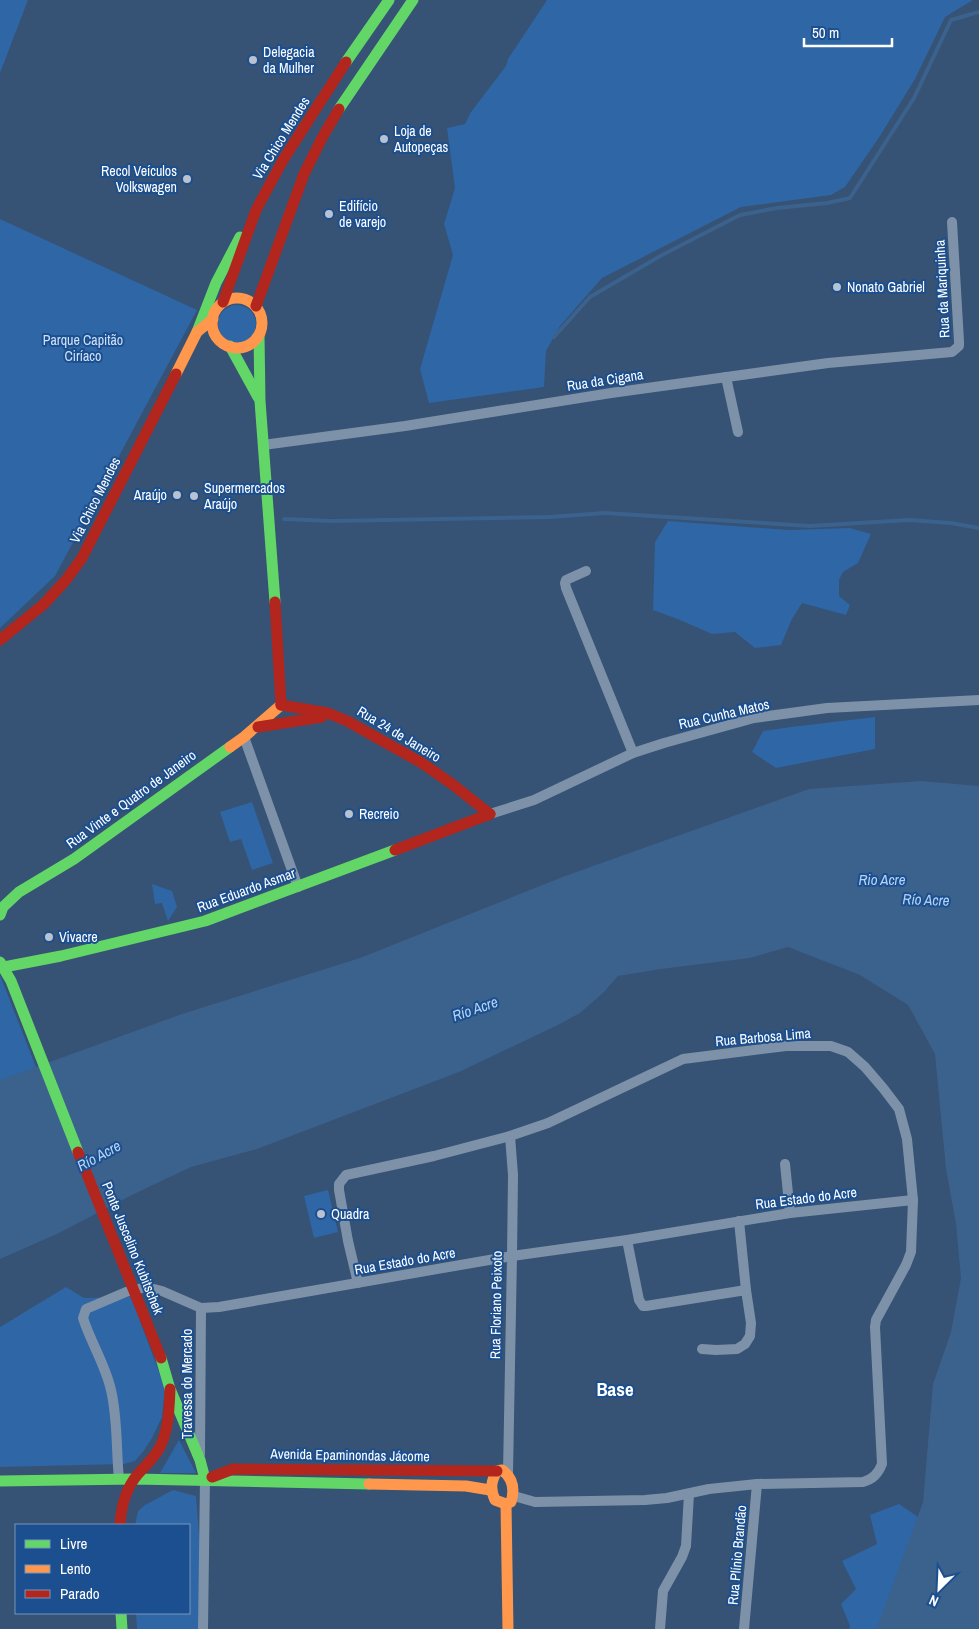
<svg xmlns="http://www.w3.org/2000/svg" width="979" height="1629" font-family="'Archivo Narrow',sans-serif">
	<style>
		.green { fill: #2f66a5 }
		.water { fill: #3b618d }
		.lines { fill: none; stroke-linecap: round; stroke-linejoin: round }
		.stream { stroke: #3b618d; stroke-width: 4 }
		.street { stroke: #7d92a8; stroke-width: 10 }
		.fast { stroke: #63d668; stroke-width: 11 }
		.slow { stroke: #ff974d; stroke-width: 11 }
		.jam { stroke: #b3261e; stroke-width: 11 }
		.jam-bridge { stroke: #b3261e; stroke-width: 11 }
		.poi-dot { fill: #b9c2ce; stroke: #1b4f8f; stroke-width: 2 }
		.labels { text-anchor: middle; stroke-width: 4; stroke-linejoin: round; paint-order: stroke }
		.poi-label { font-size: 14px; fill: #fff; stroke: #1b4f8f; text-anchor: start }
		.street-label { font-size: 14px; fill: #fff; stroke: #1b4f8f }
		.park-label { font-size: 14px; fill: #cfe3fa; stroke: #1b4f8f }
		.water-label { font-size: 15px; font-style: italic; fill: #b5d3f5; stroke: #1b4f8f }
		.district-label { font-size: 19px; font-weight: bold; fill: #fff; stroke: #1b4f8f }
	</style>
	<rect width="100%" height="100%" fill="#365274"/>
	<!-- green -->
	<g class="green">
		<polygon points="0,0 28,0 0,73"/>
		<polygon points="547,0 973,0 945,17 915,79 880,136 845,187 831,195 741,207 602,278 560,326 546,351 544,387 429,403 420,369 453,255 444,224 455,188 447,128 465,124 471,112 506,66 508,59"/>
		<polygon points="0,219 197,310 55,576 0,628"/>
		<circle cx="237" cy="324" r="19"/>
		<polygon points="668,521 789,530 850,528 871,534 858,563 843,572 839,580 839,596 850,605 846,615 802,603 792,619 781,645 755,648 735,632 712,634 680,620 653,610 655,542"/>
		<polygon points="875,717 875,749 776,768 752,752 763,731 791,727"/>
		<polygon points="252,802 273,863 252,870 241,839 230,842 220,812"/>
		<polygon points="152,884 172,891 177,907 168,921 162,903 155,904"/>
		<polygon points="0,975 39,1075 0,1081"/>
		<polygon points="328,1190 338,1232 314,1238 304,1196"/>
		<polygon points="66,1287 84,1298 131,1297 165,1388 162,1417 152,1438 143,1452 135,1461 124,1464 0,1467 0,1327"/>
		<polygon points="179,1440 196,1473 160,1473"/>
		<polygon points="173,1490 196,1496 199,1534 200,1629 137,1629 136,1613 189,1613 189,1525 135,1525 138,1511 145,1505"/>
		<polygon points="899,1504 933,1527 902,1629 849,1629 850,1626 841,1604 856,1589 842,1561 877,1544 870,1515"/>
	</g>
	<!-- water -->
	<polygon class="water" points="921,781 979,786 979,1629 876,1629 884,1609 923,1502 933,1384 951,1332 961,1278 956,1224 946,1169 935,1054 908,1005 860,975 788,947 750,958 661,969 618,976 604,992 580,1013 558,1025 459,1072 257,1149 191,1167 134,1194 57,1234 0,1259 0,1080 182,1014 360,958 565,876 809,789"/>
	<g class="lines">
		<!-- stream -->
		<g class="stream">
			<polyline points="554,337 590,297 662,255 740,215 777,208 827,203 850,198 914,98 951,20 979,12"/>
			<polyline points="284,519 332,521 549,517 605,513 810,526 909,520 951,523 979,528"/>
		</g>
		<!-- street -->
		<g class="street">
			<polyline points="726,377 738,432"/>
			<polyline points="263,445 405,426 611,393 828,363 952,352 959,346 959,341 952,222"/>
			<polyline points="586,571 566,580 565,583 566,588 633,753"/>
			<polyline points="244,737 298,887"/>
			<polyline points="490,814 534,800 633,753 664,743 754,718 827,708 979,700"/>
			<polyline points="785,1164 790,1213"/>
			<polyline points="627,1240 639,1300 643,1306 646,1306 746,1290"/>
			<path d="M 358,1283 L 348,1241 L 339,1190 L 339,1184 L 346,1175 L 434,1156 L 510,1136 L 548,1123 L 683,1059 L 786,1046 L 831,1046 L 848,1052 L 865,1067 L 883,1088 L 899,1109 L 907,1139 L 913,1200 L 911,1252 L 906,1265 L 876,1320 L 875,1327 L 882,1464 C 878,1474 873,1479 863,1482 L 757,1484 L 709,1489 L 667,1498 L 645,1500 L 535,1502 L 514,1496"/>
			<polyline points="702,1349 716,1350 737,1349 745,1344 750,1336 751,1323 746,1290 739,1221"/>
			<polyline points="200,1454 201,1308"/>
			<polyline points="508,1473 512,1256 513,1175 510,1136"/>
			<path d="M 119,1479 C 116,1450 118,1420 111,1390 C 105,1364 91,1343 83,1318 L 86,1309 L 126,1292 L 146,1287 L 162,1291 L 201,1308 L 219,1307 L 512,1256 L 627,1240 L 790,1213 L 913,1200"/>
			<polyline points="203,1629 205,1479"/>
			<polyline points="660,1629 663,1591 682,1557 686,1546 689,1494"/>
			<polyline points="744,1629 757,1484"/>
		</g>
		<!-- fast -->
		<g class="fast">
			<polyline points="346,62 389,0"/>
			<polyline points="339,109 413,0"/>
			<polyline points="197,332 216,283 240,237"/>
			<polyline points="259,335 260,401 275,602"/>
			<polyline points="230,346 258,397"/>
			<polyline points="0,915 3,907 19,892 74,859 230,747"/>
			<polyline points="0,962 11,981 78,1152"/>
			<polyline points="4,967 61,956 205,921 395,850"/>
			<polyline points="161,1358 170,1389 200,1460 205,1479"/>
			<polyline points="0,1481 135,1479 369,1484"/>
			<polyline points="121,1613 122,1629"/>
		</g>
		<!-- slow -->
		<g class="slow">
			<circle cx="237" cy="323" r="25"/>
			<polyline points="176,374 197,332 213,319"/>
			<polyline points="230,747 244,737 281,705"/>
			<path d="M 502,1470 C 513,1478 515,1489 511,1502 L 506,1504 L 495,1500 C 490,1489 491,1481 497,1471 Z"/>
			<polyline points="369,1484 466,1486 490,1490"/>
			<polyline points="506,1504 508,1629"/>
		</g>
		<!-- jam -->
		<g class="jam">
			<polyline points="223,302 256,210 283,160 346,62"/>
			<polyline points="256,306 304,174 323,136 339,109"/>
			<polyline points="275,602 281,705"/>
			<polyline points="0,640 44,604 66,580 82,558 176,374"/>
			<polyline points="281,705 328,713 347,721 422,763 452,784 490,814"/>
			<polyline points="258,727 322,717"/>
			<polyline points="395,850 490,814"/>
			<polyline points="212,1477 233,1469 497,1471"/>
			<path d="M 120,1525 C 121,1507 126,1488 138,1474 C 146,1465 155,1457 160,1447 C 169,1429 169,1408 170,1389"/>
		</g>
		<!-- jam-bridge -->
		<polyline class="jam-bridge" points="78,1152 161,1358"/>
	</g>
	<!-- markers -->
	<g class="poi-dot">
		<circle cx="253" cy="60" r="5"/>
		<circle cx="384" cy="139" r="5"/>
		<circle cx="187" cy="179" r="5"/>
		<circle cx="329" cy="214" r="5"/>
		<circle cx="837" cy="287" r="5"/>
		<circle cx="177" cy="495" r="5"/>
		<circle cx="194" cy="496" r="5"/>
		<circle cx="349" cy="814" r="5"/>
		<circle cx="49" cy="937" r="5"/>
		<circle cx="321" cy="1214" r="5"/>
	</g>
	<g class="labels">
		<!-- poi labels -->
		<g class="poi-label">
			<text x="263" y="57">Delegacia<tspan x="263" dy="16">da Mulher</tspan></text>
			<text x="394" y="136">Loja de<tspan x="394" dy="16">Autopeças</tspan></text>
			<text x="177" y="176" text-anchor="end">Recol Veículos<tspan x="177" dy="16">Volkswagen</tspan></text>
			<text x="339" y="211">Edifício<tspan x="339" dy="16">de varejo</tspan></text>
			<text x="847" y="292">Nonato Gabriel</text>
			<text x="204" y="493">Supermercados<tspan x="204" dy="16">Araújo</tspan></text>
			<text x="167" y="500" text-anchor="end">Araújo</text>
			<text x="359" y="819">Recreio</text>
			<text x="59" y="942">Vivacre</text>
			<text x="331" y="1219">Quadra</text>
		</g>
		<!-- street labels -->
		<g class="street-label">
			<text transform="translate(281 138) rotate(-58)" y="5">Via Chico Mendes</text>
			<text transform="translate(942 289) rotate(-93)" y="5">Rua da Mariquinha</text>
			<text transform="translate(605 380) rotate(-9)" y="5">Rua da Cigana</text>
			<text transform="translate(95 500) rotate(-63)" y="5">Via Chico Mendes</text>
			<text transform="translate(724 714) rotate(-13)" y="5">Rua Cunha Matos</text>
			<text transform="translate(399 734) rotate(31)" y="5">Rua 24 de Janeiro</text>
			<text transform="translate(131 799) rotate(-36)" y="5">Rua Vinte e Quatro de Janeiro</text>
			<text transform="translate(246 890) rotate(-20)" y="5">Rua Eduardo Asmar</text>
			<text transform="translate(763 1037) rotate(-5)" y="5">Rua Barbosa Lima</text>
			<text transform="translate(806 1198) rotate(-7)" y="5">Rua Estado do Acre</text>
			<text transform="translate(133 1248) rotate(68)" y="5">Ponte Juscelino Kubitschek</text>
			<text transform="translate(405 1261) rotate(-10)" y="5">Rua Estado do Acre</text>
			<text transform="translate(496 1305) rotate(-89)" y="5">Rua Floriano Peixoto</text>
			<text transform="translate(187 1384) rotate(-90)" y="5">Travessa do Mercado</text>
			<text transform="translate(350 1455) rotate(1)" y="5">Avenida Epaminondas Jácome</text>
			<text transform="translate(737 1555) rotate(-85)" y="5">Rua Plínio Brandão</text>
		</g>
		<!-- park labels -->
		<g class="park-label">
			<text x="83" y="345">Parque Capitão<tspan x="83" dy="16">Ciríaco</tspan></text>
		</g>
		<!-- water labels -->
		<g class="water-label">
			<text x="882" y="885">Rio Acre</text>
			<text transform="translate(926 900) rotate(2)" y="5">Río Acre</text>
			<text transform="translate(475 1009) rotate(-19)" y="5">Río Acre</text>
			<text transform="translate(99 1156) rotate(-29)" y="5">Río Acre</text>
		</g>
		<!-- district labels -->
		<g class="district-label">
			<text x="615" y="1396">Base</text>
		</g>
	</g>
	<!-- legend -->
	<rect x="15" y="1524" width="175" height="90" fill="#1b4f8f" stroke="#7695bc"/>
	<rect x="25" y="1540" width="25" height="8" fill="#63d668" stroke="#7695bc"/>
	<text x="60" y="1549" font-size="15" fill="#ffffff">Livre</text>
	<rect x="25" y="1565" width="25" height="8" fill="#ff974d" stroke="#7695bc"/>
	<text x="60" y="1574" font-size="15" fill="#ffffff">Lento</text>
	<rect x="25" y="1590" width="25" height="8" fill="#b3261e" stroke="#7695bc"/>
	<text x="60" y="1599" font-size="15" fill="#ffffff">Parado</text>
	<!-- north arrow -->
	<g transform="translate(939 1589) rotate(204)" stroke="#1b4f8f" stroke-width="4" paint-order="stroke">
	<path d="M0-4L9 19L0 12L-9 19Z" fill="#ffffff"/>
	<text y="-8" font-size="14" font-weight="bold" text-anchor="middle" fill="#ffffff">N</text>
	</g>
	<!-- scale -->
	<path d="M804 38v8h88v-8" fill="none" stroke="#ffffff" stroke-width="2.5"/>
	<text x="812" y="38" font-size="15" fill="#ffffff" stroke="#1b4f8f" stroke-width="4" paint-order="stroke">50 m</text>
</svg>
